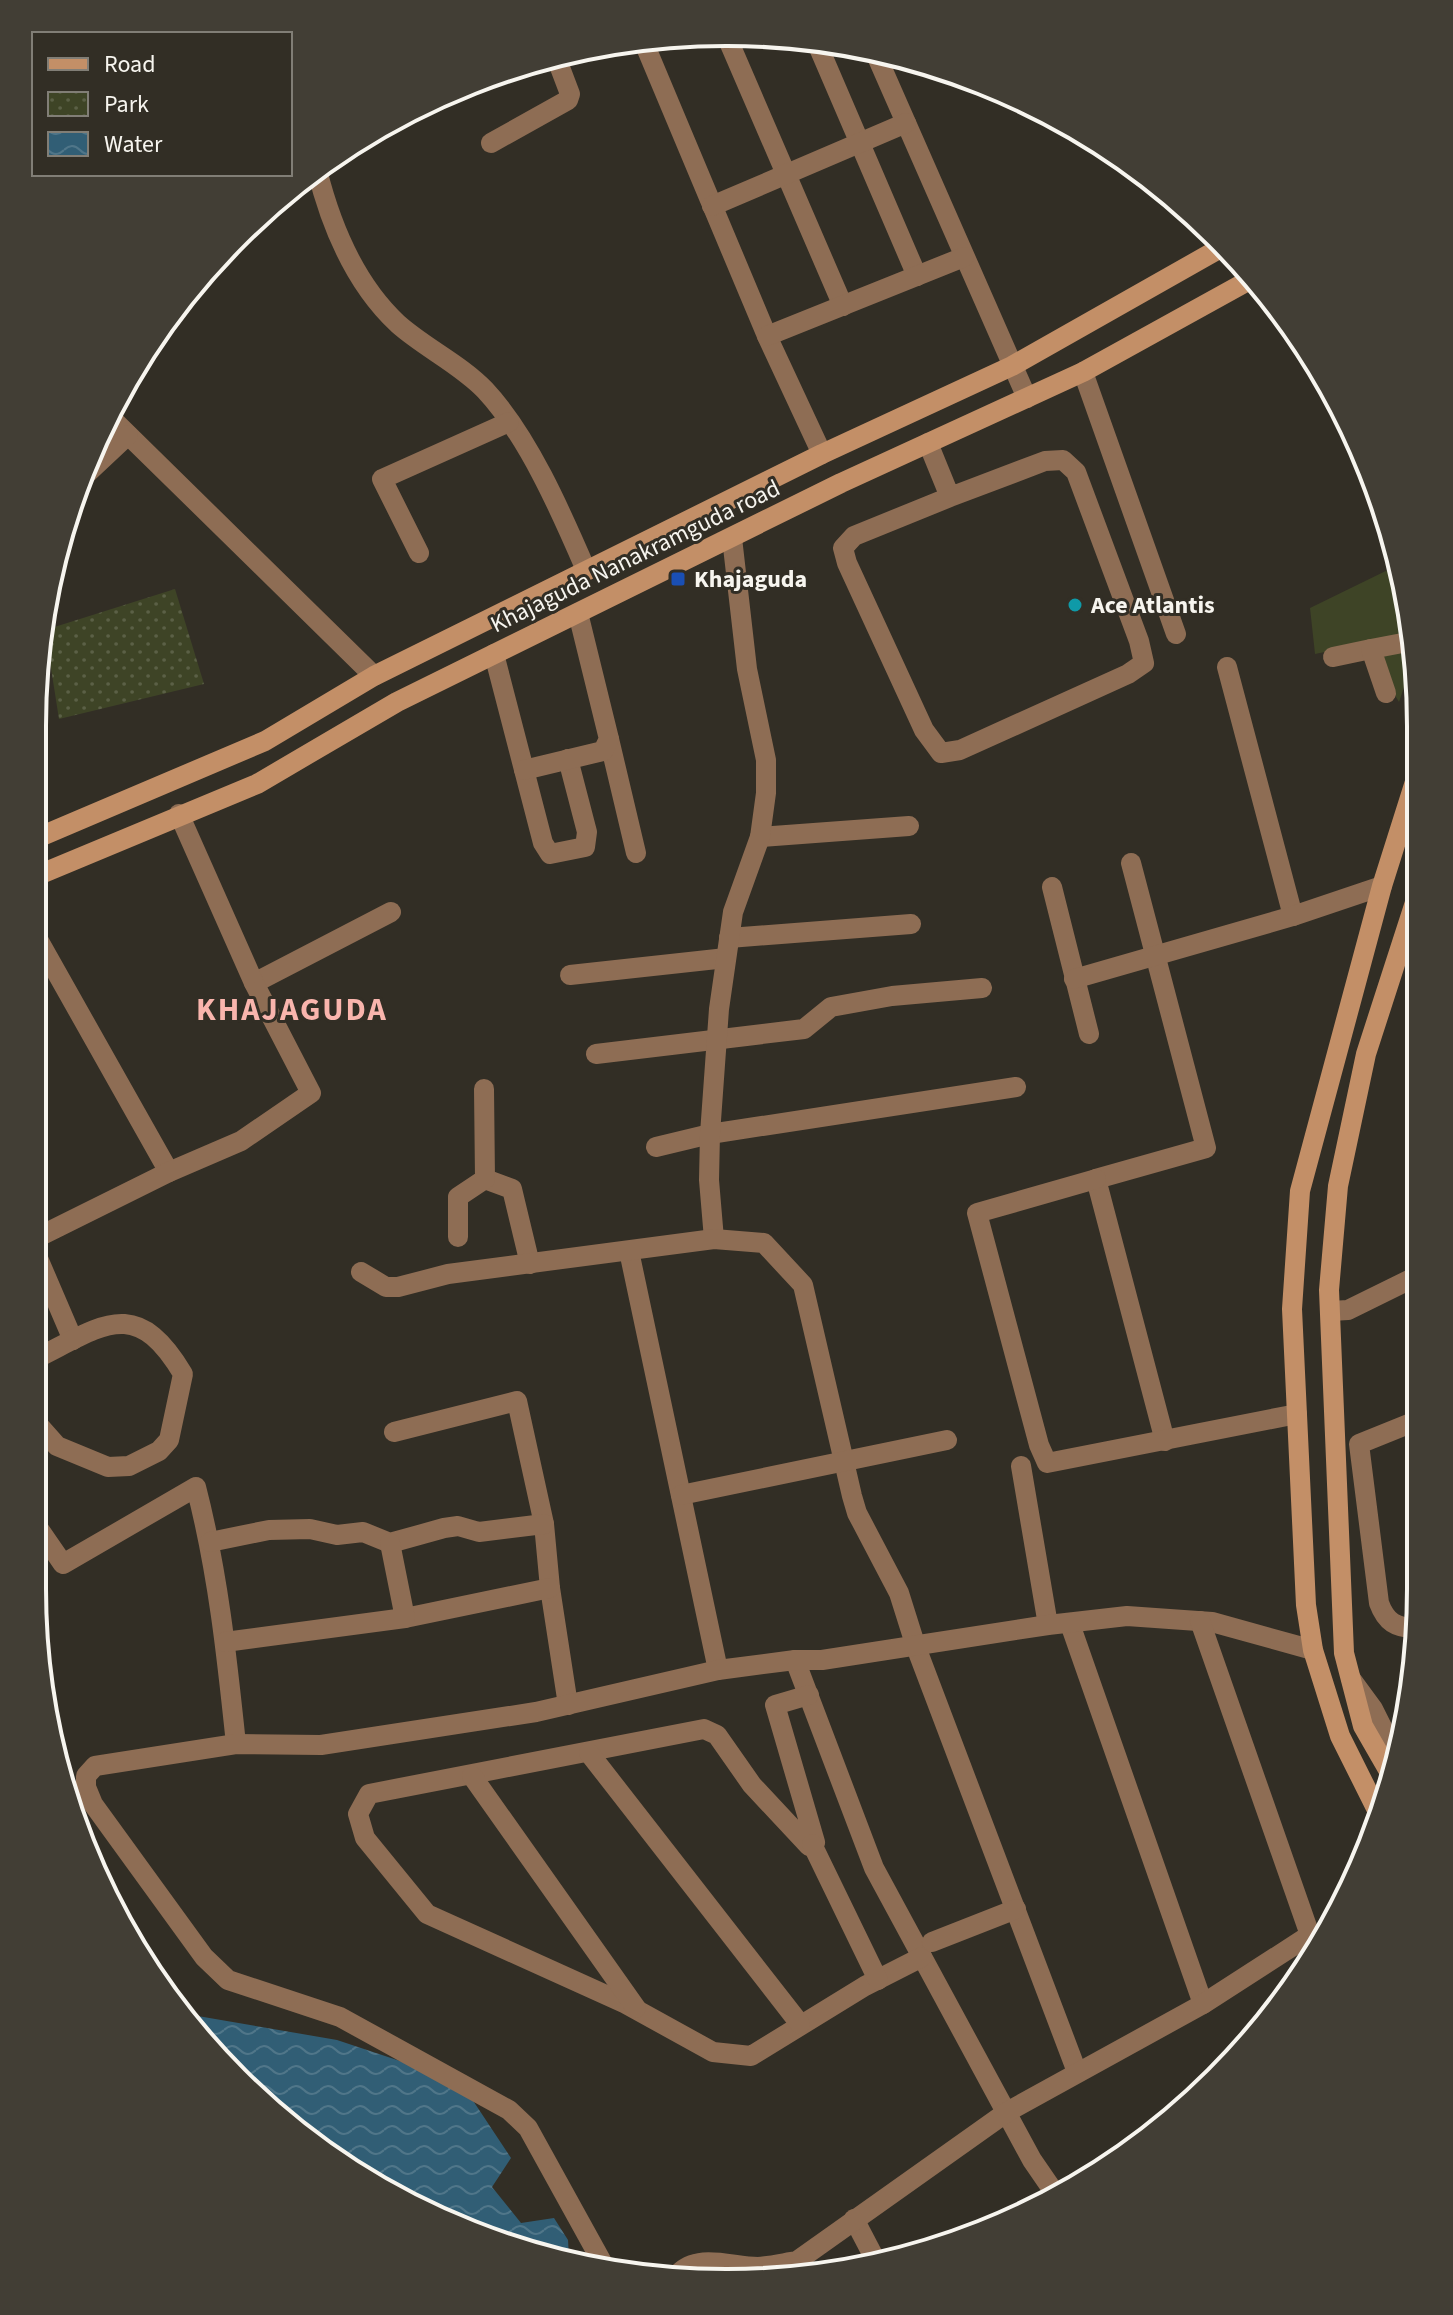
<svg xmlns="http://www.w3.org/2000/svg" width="1453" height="2315" font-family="'Source Sans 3',sans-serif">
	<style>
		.green { fill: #3e4426 }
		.park { fill: url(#park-dots) }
		.water { fill: url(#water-waves) }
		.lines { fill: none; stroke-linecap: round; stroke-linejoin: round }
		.minor { stroke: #8e6d54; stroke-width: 20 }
		.tertiary { stroke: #8e6d54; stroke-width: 20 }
		.secondary { stroke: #c38f67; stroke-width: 20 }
		.transit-dot { fill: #1a4fb4; stroke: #322e25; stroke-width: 3 }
		.culture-dot { fill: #0f9aa8; stroke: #322e25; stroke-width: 3 }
		.labels { text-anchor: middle; stroke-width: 6; stroke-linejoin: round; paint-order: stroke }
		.street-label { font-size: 24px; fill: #f7f5ef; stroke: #322e25 }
		.poi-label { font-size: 24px; font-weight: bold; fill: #f7f5ef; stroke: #322e25; text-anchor: start }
		.district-label { font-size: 32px; font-weight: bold; letter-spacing: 2px; fill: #f9b5ad; stroke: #322e25 }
		.rim { fill: none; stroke: #f7f5ef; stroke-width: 4 }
	</style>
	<defs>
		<pattern id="park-dots" width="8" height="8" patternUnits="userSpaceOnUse" patternTransform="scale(2)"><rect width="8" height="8" fill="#3e4426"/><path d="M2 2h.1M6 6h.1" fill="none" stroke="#5b6046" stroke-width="1.8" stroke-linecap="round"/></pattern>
		<pattern id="water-waves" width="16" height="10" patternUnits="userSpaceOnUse" patternTransform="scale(2)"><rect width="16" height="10" fill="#315e75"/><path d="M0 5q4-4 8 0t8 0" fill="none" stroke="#507689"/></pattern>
	</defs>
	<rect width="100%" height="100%" fill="#322e25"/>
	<!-- green -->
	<polygon class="green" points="1400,564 1415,654 1399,702 1364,644 1315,654 1310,608"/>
	<!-- park -->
	<polygon class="park" points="175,589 204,684 59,719 45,630"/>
	<!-- water -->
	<polygon class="water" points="186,2014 337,2040 460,2081 511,2158 492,2187 521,2223 554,2218 568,2240 569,2257 503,2246 303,2139"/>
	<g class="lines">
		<!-- minor -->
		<g class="minor">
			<polyline points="726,35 843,306"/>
			<polyline points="642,38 767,336 822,454"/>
			<polyline points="816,41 917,276"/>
			<polyline points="874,50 1027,398"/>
			<polyline points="491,143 568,100 570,94 556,57"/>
			<path d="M 317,170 C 331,226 354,283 398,324 C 425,348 460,364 485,390 C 528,436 561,512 586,570"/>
			<polyline points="712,206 906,123"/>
			<polyline points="767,336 964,257"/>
			<polyline points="1083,372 1176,634"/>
			<polyline points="110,417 374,676"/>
			<polyline points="928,443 950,497 1045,461 1063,460 1076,472 1139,641 1144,663 1128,674 960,750 941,753 924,730 847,563 843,548 854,536 950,497"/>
			<polyline points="79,481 128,435"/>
			<polyline points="419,553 382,479 509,422"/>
			<polyline points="494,654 543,843 550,854 585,847 587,832 568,759"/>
			<polyline points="1333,657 1371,649"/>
			<polyline points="1227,667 1293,916"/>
			<polyline points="1386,693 1371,649 1413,641"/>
			<polyline points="609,739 636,853"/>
			<polyline points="524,770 603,751 609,739 578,613"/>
			<polyline points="760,837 909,826"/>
			<polyline points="1131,863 1206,1148 1096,1179 1165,1441"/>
			<polyline points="1052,887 1089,1034"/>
			<polyline points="36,936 169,1172"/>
			<polyline points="729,938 911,924"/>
			<polyline points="570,975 726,958"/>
			<polyline points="1074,979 1293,916 1382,886"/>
			<polyline points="254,983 391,912"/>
			<polyline points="596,1054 804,1029 831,1007 892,996 982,988"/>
			<polyline points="656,1147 710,1134 1016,1087"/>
			<polyline points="485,1179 512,1189 530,1264"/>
			<polyline points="1096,1179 977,1213 1039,1445 1047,1463 1297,1414"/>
			<polyline points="458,1237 458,1197 485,1179 484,1089"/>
			<polyline points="34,1239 169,1172 241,1141 311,1093 254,983 179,814"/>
			<polyline points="714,1239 709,1180 710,1134 719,1009 733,912 760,837 766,793 766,760 747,669 732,538"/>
			<polyline points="34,1249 73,1340"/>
			<polyline points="629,1251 718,1670"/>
			<polyline points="361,1272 386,1287 398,1287 448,1274 714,1239 764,1243 803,1285 852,1496 857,1513 899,1593 916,1647 1077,2072"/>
			<polyline points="1331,1311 1348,1310 1417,1276"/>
			<path d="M 33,1419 L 57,1446 L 108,1467 L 129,1466 L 159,1451 L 169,1440 L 183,1374 C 135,1293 101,1327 33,1360"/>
			<polyline points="394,1432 517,1401 544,1524 550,1588 568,1705"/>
			<polyline points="1021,1466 1048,1625"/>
			<polyline points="681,1495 947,1440"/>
			<path d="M 32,1519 L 63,1564 L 196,1487 C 218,1572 227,1658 236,1744"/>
			<polyline points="210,1542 269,1530 310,1529 337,1535 363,1532 390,1543 444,1528 458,1526 479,1532 544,1524"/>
			<polyline points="405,1618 550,1588"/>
			<polyline points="1070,1624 1203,2004"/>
			<path d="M 1415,1628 C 1396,1628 1386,1622 1379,1603 L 1359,1444 L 1416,1421"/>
			<polyline points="225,1642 405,1618 390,1543"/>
			<polyline points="795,1660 874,1868 1032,2160 1054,2192"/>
			<polyline points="809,1695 775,1705 815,1842 809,1846 752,1785 717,1735 704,1729 369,1794 358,1814 365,1838 427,1914 626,2004 713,2052 751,2056 865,1986 922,1957"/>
			<polyline points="589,1753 800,2024"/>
			<polyline points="472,1776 636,2008"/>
			<polyline points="812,1844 878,1980"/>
			<polyline points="932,1942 1016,1909"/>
			<polyline points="854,2219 877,2263"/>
			<polyline points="602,2262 528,2128 509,2110 340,2017 228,1980 204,1957 93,1804 86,1787 86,1776 95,1766 236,1744 321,1745 536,1712 718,1670 795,1660 822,1660 1048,1625 1127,1616 1212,1622 1313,1650"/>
			<path d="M 677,2275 C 698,2252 731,2267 758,2267 C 771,2266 784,2263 797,2261 L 1007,2112 L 1203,2004 L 1310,1935 L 1200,1621"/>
		</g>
		<!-- tertiary -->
		<polyline class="tertiary" points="1351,1679 1373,1709 1395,1753"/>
		<!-- secondary -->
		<g class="secondary">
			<polyline points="37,838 265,741 374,676 822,454 1012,366 1224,246"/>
			<polyline points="36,876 257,784 397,702 841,483 1083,372 1255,277"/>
			<polyline points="1390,1773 1363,1726 1344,1653 1329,1290 1338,1186 1366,1054 1419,890"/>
			<polyline points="1379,1814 1340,1736 1313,1650 1306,1605 1292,1309 1300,1191 1382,886 1419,769"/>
		</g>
	</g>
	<!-- markers -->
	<rect class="transit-dot" x="670" y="571" width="16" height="16" rx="4"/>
	<circle class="culture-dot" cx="1075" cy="605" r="8"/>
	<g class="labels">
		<!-- street labels -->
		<g class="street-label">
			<text transform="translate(635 556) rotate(-26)" y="8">Khajaguda Nanakramguda road</text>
		</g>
		<!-- poi labels -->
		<g class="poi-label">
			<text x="694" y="587">Khajaguda</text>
			<text x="1091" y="613">Ace Atlantis</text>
		</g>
		<!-- district labels -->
		<g class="district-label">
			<text x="292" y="1020">KHAJAGUDA</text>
		</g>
	</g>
	<!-- crop -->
	<path d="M0 0H1453V2315H0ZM726 46H727A680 680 0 0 1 1407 726V1589A680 680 0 0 1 727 2269H726A680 680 0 0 1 46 1589V726A680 680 0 0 1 726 46Z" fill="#423e35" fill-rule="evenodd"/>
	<path class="rim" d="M726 46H727A680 680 0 0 1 1407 726V1589A680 680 0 0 1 727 2269H726A680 680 0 0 1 46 1589V726A680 680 0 0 1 726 46Z"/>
	<!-- legend -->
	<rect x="32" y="32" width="260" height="144" fill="#322e25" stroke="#817e76" stroke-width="2"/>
	<rect x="48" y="58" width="40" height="12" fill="#c38f67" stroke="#817e76" stroke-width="2"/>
	<text x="104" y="72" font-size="24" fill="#f7f5ef">Road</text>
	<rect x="48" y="92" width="40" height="24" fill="url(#park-dots)" stroke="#817e76" stroke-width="2"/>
	<text x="104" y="112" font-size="24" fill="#f7f5ef">Park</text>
	<rect x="48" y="132" width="40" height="24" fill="url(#water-waves)" stroke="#817e76" stroke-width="2"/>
	<text x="104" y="152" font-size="24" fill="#f7f5ef">Water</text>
</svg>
